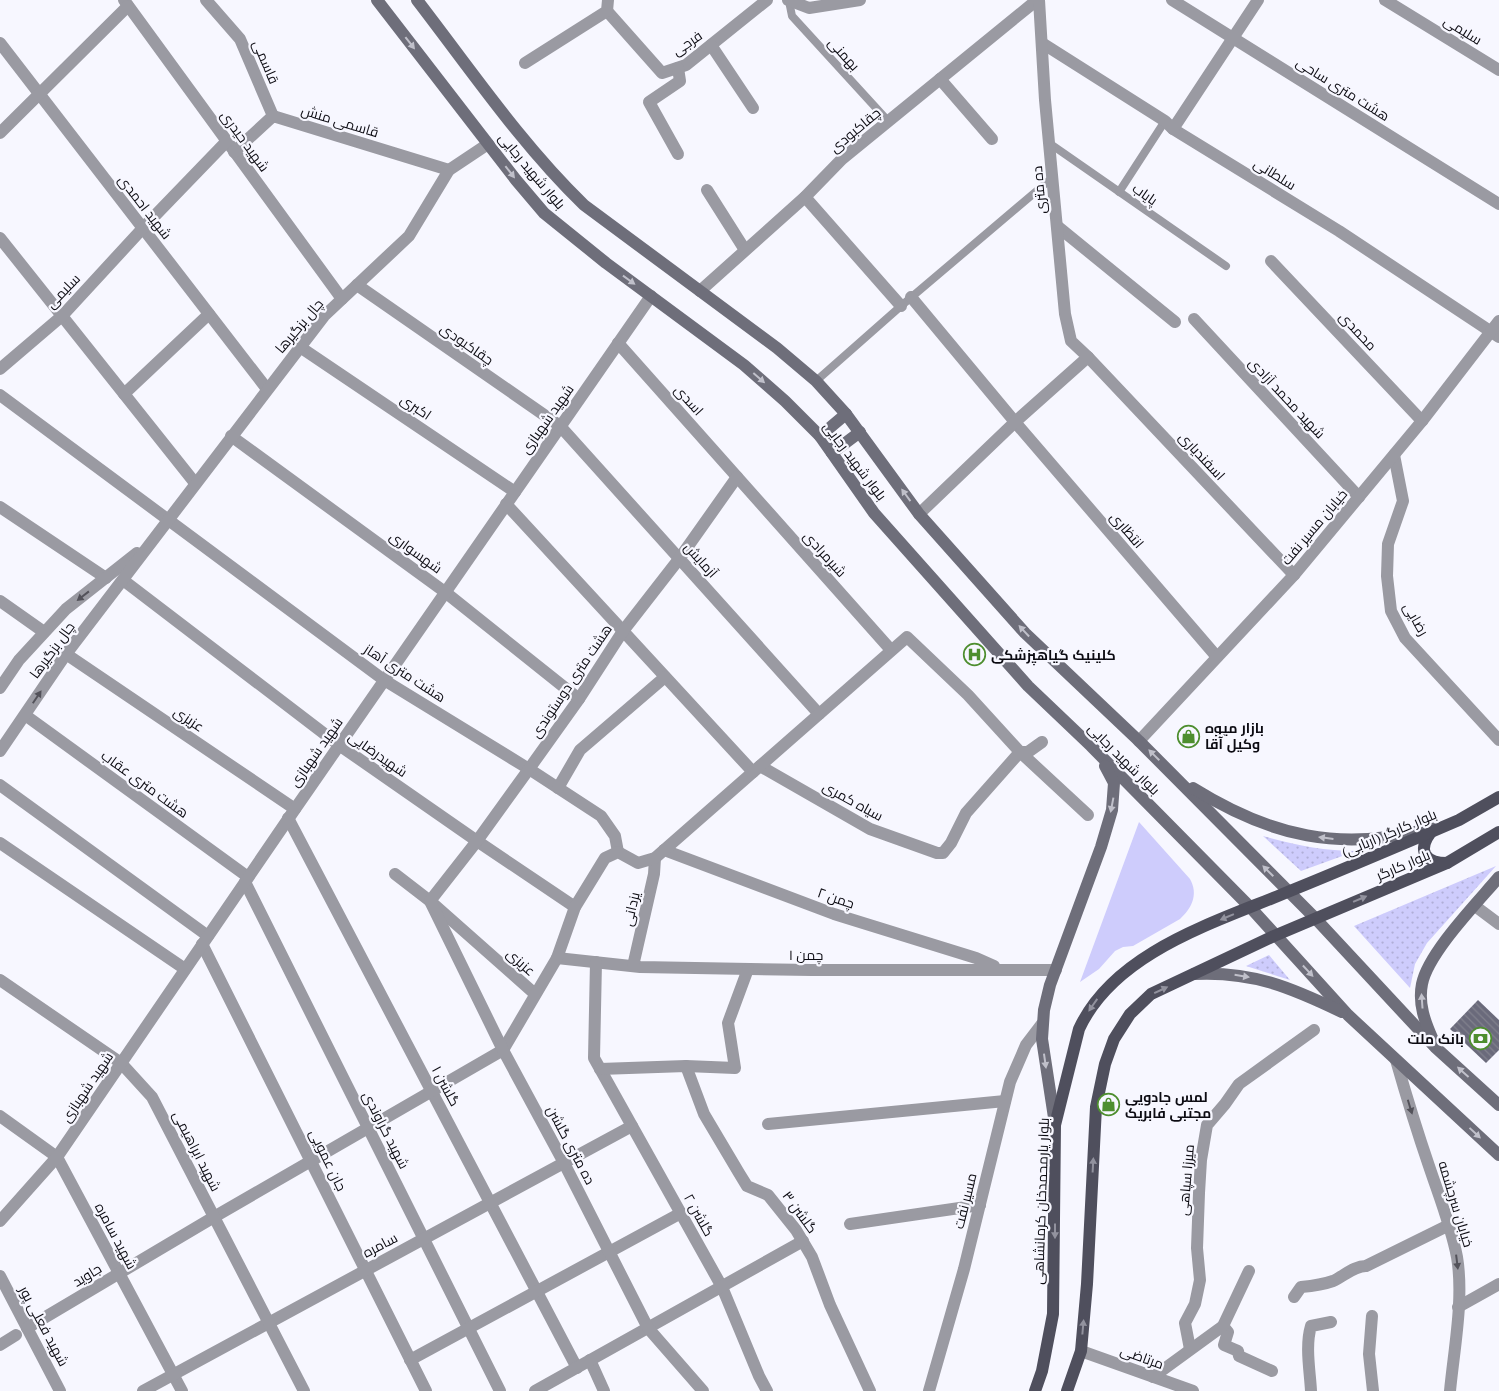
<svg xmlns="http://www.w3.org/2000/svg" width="1499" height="1391" font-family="'PT Serif',Cairo,serif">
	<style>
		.grass { fill: url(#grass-dots) }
		.park { fill: #ceccfc }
		.building { fill: url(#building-back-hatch) }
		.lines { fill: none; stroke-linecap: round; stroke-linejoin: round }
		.service { stroke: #9a9aa2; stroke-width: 8 }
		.minor { stroke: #9a9aa2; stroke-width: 12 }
		.tertiary { stroke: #9a9aa2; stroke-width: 12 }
		.secondary { stroke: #6e6e7a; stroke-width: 12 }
		.primary { stroke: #4f4f5d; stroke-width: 12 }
		.oneway { fill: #c0c0ca }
		.oneway2 { fill: #53525a }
		.oneway3 { fill: #92929e }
		.labels { text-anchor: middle; stroke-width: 4.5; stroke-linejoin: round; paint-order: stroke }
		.street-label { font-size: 14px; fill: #0c0b12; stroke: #f7f7ff }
		.poi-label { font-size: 14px; font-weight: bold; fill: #0c0b12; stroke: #f7f7ff; text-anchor: start }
	</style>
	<defs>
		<pattern id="grass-dots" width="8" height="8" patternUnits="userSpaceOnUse" patternTransform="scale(1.25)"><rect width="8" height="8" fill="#ceccfc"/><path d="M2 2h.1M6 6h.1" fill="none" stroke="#b0aed7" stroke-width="1.8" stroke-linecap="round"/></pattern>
		<pattern id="building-back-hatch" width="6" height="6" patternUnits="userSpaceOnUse" patternTransform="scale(1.25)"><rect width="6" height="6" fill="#6a6a7b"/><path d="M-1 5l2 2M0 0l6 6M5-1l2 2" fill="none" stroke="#81818d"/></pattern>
	</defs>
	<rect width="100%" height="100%" fill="#f7f7ff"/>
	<!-- grass -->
	<g class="grass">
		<path d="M 1263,836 C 1294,845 1324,851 1356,851 L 1301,871 Z"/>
		<polygon points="1496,866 1427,943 1415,964 1410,988 1354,926"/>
		<polygon points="1269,955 1290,980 1246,966"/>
	</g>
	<!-- park -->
	<path class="park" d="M 1139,822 L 1190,879 C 1199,895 1191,909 1180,919 L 1133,946 L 1123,947 L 1115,951 L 1099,969 L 1080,982 Z"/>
	<!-- building -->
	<polygon class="building" points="1478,1000 1499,1020 1499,1050 1486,1063 1450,1029"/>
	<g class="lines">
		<!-- service -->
		<g class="service">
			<polyline points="789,1 792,16 888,121"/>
			<polyline points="1049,143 1226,266"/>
			<polyline points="1119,192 1165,121"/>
			<polyline points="816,381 901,306 1052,178"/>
		</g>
		<!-- minor -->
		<g class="minor">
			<polyline points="124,0 342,299"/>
			<polyline points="206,0 240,39 273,116"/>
			<polyline points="788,0 809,8 860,0"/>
			<polyline points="1172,0 1499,204"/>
			<polyline points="1385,0 1499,70"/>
			<polyline points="607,11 662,73 686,65 767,0"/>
			<polyline points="0,43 267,389"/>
			<polyline points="1042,43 1165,121 1173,129 1339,231 1499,337"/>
			<polyline points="711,45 753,108"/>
			<polyline points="525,63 607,11 608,0"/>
			<polyline points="940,79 992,139"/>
			<polyline points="1173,129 1258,0"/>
			<polyline points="0,133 128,6"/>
			<polyline points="234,152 273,116 449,170"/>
			<polyline points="678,154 649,102 680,81 678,68"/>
			<polyline points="707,190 745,250"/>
			<polyline points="805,197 901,306"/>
			<polyline points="1057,226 1175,322"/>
			<polyline points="0,238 195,483"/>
			<polyline points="1271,261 1422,421"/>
			<polyline points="357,285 560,426 819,714"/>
			<polyline points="700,291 805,197 842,159 1037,0"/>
			<polyline points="911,297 1015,422 1217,657"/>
			<polyline points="1194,319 1359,497"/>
			<polyline points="618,343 891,650"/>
			<polyline points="300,347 515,492"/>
			<polyline points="1088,357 1294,575"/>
			<polyline points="0,369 62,316 143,228 227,141"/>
			<polyline points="124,394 209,314"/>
			<polyline points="0,395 384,680 529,769 601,816 615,836 618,852"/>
			<polyline points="231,436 445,592 579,699"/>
			<polyline points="1394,455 1403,501 1388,544 1387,576 1391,611 1405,638 1499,740"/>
			<polyline points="506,504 753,772"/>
			<polyline points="0,507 106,578"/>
			<polyline points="919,514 1015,422 1088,357 1071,341 1065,314 1045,100 1039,0"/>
			<polyline points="123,580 339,745 477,841 575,907"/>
			<polyline points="0,601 44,632"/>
			<polyline points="66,654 295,809"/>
			<polyline points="25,715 248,877"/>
			<polyline points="760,766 870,829 937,853 943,853 951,843 966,813 1020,752 1088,815"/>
			<polyline points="0,785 208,936"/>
			<polyline points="558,788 580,750 665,677"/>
			<polyline points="288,818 577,1368"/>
			<polyline points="0,843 185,969"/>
			<polyline points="664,850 834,914 976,958 994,966"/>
			<polyline points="395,874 430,901 535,994"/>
			<polyline points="245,882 500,1391"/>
			<polyline points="1475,906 1499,924"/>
			<polyline points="202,944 426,1391"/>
			<polyline points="557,958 640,967 812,970 1056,970"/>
			<polyline points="596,962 594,1058 722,1287 759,1376 767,1391"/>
			<polyline points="633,966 654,874 655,858"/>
			<polyline points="686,1066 704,1114 739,1173 747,1186 768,1195 796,1230 812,1257 830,1305 870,1391"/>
			<polyline points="600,1069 686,1066 735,1068 728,1023 748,969"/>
			<polyline points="0,1116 57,1157 182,1391"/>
			<polyline points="768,1124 1005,1101"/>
			<polyline points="850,1224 980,1205"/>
			<polyline points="0,1276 60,1391"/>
			<path d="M 1294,1297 L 1301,1287 C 1312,1286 1322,1285 1333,1281 C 1344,1276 1354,1266 1366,1266 L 1449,1225"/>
			<polyline points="1458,1307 1499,1284"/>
			<polyline points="1372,1316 1369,1354 1373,1391"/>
			<polyline points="1223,1326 1228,1332 1224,1345 1238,1351 1239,1356 1272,1371"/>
			<polyline points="27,1328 214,1217 503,1050 557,958 575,907 605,858 618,852 638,863 655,858 907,637 968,695 1020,752 1028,752 1042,742"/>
			<polyline points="0,1345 16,1335"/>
			<polyline points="1190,1349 1185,1323 1195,1304 1200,1280 1197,1248 1199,1193 1201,1160 1207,1125 1225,1104 1239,1084 1314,1030"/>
			<polyline points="1081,1351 1193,1391"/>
			<polyline points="410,1360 681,1213"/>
			<polyline points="590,1360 604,1391"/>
			<polyline points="1153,1377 1223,1326 1249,1271"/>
			<polyline points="143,1391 632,1126"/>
			<polyline points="535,1391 803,1241"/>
			<polyline points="703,1391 648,1328 564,1163 503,1050 430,901 477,841 529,769 579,699 623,631 679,559 737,477"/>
			<path d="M 1311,1391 C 1310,1371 1305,1346 1311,1326 L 1331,1322"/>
		</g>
		<!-- tertiary -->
		<g class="tertiary">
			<polyline points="0,688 19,660 66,609 137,553"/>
			<polyline points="1139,741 1294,575 1422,421 1499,321"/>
			<polyline points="0,751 66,654 324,316 409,236 449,170 488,144"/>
			<polyline points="0,980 121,1063 152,1097 304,1391"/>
			<path d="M 1396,1060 C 1406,1095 1417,1131 1429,1166 C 1439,1196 1451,1226 1457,1257 C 1464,1299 1454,1349 1450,1391"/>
			<polyline points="0,1221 57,1157 295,809 651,296"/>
			<polyline points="929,1391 964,1269 1010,1082 1026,1045 1042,1024"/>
		</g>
		<!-- secondary -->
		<g class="secondary">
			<polyline points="377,0 516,180 544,213 606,263 744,365 785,401 820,436 874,513 1028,686 1091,746 1250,907 1348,1015 1499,1155"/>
			<path d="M 417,0 C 471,70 521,144 584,205 L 777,348 L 816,381 L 846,414 L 919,514 L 1025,633 L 1139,741 L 1315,918 L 1435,1047 L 1499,1105"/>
			<polyline points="820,436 846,414"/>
			<polyline points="832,453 860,432"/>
			<path d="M 1193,788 C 1270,836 1341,853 1431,828"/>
			<path d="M 1194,974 C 1252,971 1290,987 1342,1012"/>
			<path d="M 1433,1040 C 1425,1022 1418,1004 1422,984 C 1428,953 1477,903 1499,877"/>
			<polyline points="1055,1124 1042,1039 1044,1010 1050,985 1101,847 1112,810 1114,783 1105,766"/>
		</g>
		<!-- primary -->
		<g class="primary">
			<path d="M 1431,832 C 1417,851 1425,863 1447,863"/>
			<path d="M 1035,1391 L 1042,1371 L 1053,1314 L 1055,1125 L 1079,1029 C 1115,951 1217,922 1290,891 C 1337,872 1384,852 1431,832 L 1459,820 L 1499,797"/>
			<polyline points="1067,1391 1081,1351 1087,1284 1096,1107 1105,1064 1114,1039 1130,1014 1151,994 1274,936 1447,863 1499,832"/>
		</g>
	</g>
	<!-- one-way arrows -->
	<defs><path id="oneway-solid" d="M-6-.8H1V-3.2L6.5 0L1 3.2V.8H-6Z" transform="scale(1.25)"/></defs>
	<g class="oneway">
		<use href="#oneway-solid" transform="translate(410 43) rotate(52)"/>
		<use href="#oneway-solid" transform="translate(510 172) rotate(52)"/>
		<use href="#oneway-solid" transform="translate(629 280) rotate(36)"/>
		<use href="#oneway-solid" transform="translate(759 378) rotate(41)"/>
		<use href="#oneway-solid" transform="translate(906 495) rotate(-126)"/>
		<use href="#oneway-solid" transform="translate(1024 631) rotate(-133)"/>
		<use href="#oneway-solid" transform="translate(1154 755) rotate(-135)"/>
		<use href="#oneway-solid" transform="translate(1112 805) rotate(101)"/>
		<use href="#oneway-solid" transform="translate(1326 838) rotate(-173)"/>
		<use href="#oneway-solid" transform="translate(1268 871) rotate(-135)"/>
		<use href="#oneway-solid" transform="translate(1308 971) rotate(47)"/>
		<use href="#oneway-solid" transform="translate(1242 976) rotate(9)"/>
		<use href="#oneway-solid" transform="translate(1422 1001) rotate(-94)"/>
		<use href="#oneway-solid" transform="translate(1045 1061) rotate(82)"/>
		<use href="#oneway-solid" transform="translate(1463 1072) rotate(-138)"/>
		<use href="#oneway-solid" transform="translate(1475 1133) rotate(43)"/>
	</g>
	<g class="oneway2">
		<use href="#oneway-solid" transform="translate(83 596) rotate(142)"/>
		<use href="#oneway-solid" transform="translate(37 697) rotate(-56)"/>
		<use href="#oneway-solid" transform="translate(1410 1107) rotate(73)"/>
		<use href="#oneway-solid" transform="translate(1457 1262) rotate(83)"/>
	</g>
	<g class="oneway3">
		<use href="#oneway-solid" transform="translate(1360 899) rotate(-23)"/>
		<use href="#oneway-solid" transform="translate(1227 917) rotate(157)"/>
		<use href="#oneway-solid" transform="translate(1161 990) rotate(-25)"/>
		<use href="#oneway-solid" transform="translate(1093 1005) rotate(125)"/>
		<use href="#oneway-solid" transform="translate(1093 1165) rotate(-87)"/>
		<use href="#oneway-solid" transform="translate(1055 1231) rotate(90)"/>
		<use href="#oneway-solid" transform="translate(1083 1327) rotate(-85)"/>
	</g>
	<!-- icons -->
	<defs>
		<symbol id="hospital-ring" viewBox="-11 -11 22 22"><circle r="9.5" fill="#f7f7ff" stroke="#4e8e2f" stroke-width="1.5"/><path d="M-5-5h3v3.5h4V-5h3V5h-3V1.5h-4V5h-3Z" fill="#4e8e2f"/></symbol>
		<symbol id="shop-ring" viewBox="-11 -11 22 22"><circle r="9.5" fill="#f7f7ff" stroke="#4e8e2f" stroke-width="1.5"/><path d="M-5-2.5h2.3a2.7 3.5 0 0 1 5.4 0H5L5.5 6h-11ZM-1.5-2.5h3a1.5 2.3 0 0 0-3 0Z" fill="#4e8e2f"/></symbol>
		<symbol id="bank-ring" viewBox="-11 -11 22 22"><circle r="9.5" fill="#f7f7ff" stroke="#4e8e2f" stroke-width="1.5"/><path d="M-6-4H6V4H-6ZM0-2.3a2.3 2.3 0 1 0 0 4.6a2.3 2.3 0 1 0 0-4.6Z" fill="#4e8e2f"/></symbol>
	</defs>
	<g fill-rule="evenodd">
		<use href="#hospital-ring" x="962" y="642" width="25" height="25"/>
		<use href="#shop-ring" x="1176" y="724" width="25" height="25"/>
		<use href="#bank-ring" x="1468" y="1026" width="25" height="25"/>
		<use href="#shop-ring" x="1096" y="1092" width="25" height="25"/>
	</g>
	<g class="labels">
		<!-- street labels -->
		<g class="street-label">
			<text transform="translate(1463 30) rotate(32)" y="5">سلیمی</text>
			<text transform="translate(687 43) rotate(-34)" y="5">فرجی</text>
			<text transform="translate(844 54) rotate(48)" y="5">بهمنی</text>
			<text transform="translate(266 62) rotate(67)" y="5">قاسمی</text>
			<text transform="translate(1343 89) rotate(32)" y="5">هشت متری ساحی</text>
			<text transform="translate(340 121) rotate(17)" y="5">قاسمی منش</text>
			<text transform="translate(855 130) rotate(-40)" y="5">چقاکبودی</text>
			<text transform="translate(245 141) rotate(54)" y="5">شهید حیدری</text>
			<text transform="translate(532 171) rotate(50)" y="5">بلوار شهید رجایی</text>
			<text transform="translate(1275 174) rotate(32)" y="5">سلطانی</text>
			<text transform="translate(1039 190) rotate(-95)" y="5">ده متری</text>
			<text transform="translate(1145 194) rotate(35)" y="5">پایاب</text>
			<text transform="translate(145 207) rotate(52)" y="5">شهید احمدی</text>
			<text transform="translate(63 291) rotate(-46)" y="5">سلیمی</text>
			<text transform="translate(299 326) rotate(-50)" y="5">چال بزگیرها</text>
			<text transform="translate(1358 331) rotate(47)" y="5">محمدی</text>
			<text transform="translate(467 344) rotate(35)" y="5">چقاکبودی</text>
			<text transform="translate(1287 398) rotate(47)" y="5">شهید محمد آزادی</text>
			<text transform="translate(689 400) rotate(48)" y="5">اسدی</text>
			<text transform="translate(416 407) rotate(34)" y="5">اکبری</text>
			<text transform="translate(547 419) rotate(-55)" y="5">شهید شهبازی</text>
			<text transform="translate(1202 456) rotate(47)" y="5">اسفندیاری</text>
			<text transform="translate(855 461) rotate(53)" y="5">بلوار شهید رجایی</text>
			<text transform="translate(1314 527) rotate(-50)" y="5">خیابان مسیر نفت</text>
			<text transform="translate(1127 530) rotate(49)" y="5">انتظاری</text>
			<text transform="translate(416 552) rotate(36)" y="5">شهسواری</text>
			<text transform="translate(825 554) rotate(48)" y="5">شیرمرادی</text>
			<text transform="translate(701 560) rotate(48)" y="5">آزمایش</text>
			<text transform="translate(1416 619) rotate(60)" y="5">رضایی</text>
			<text transform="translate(52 650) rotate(-54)" y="5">چال بزگیرها</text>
			<text transform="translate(405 673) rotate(33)" y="5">هشت متری آهاز</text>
			<text transform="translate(571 681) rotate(-56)" y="5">هشت متری دوستوندی</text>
			<text transform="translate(189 719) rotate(34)" y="5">عزیزی</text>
			<text transform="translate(316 752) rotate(-55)" y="5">شهید شهبازی</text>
			<text transform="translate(378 754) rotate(35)" y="5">شهیدرضایی</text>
			<text transform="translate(1124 759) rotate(45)" y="5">بلوار شهید رجایی</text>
			<text transform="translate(145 784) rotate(36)" y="5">هشت متری عقاب</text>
			<text transform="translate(853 801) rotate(29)" y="5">سیاه کمری</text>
			<text transform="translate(1389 833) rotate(-23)" y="5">بلوار کارگر (اربابی)</text>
			<text transform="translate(1403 865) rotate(-23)" y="5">بلوار کارگر</text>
			<text transform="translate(836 898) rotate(19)" y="5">چمن ۲</text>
			<text transform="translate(631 909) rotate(-77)" y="5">یزدانی</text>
			<text x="806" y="960">چمن ۱</text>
			<text transform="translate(521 962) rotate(42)" y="5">عزیزی</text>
			<text transform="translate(446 1086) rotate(62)" y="5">گلشن ۱</text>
			<text transform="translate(87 1087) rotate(-56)" y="5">شهید شهبازی</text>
			<text transform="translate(386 1130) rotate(63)" y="5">شهید گراوندی</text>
			<text transform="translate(571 1145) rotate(62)" y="5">ده متری گلشن</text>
			<text transform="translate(197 1151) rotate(63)" y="5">شهید ابراهیمی</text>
			<text transform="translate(328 1160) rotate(64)" y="5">جان عمویی</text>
			<text transform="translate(1186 1180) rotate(-85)" y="5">میرزا سپاهی</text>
			<text transform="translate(965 1201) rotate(-76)" y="5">مسیر نفت</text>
			<text transform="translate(1041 1201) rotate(-88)" y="5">بلوار یارمحمدخان کرمانشاهی</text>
			<text transform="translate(1456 1204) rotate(73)" y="5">خیابان سرچشمه</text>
			<text transform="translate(800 1212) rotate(54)" y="5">گلشن ۳</text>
			<text transform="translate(699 1215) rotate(61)" y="5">گلشن ۲</text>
			<text transform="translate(116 1236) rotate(62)" y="5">شهید سامره</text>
			<text transform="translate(380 1245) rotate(-28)" y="5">سامره</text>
			<text transform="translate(87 1275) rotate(-31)" y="5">جاوید</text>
			<text transform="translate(44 1326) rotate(62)" y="5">شهید فعلی پور</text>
			<text transform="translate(1142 1357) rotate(20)" y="5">مرتاضی</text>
		</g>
		<!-- poi labels -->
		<g class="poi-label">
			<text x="991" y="660">کلینیک گیاهپزشکی</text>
			<text x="1205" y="733">بازار میوه<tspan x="1205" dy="16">وکیل آقا</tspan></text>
			<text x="1464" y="1044" text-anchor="end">بانک ملت</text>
			<text x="1125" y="1102">لمس جادویی<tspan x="1125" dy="16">مجتبی فابریک</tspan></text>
		</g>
	</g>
</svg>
